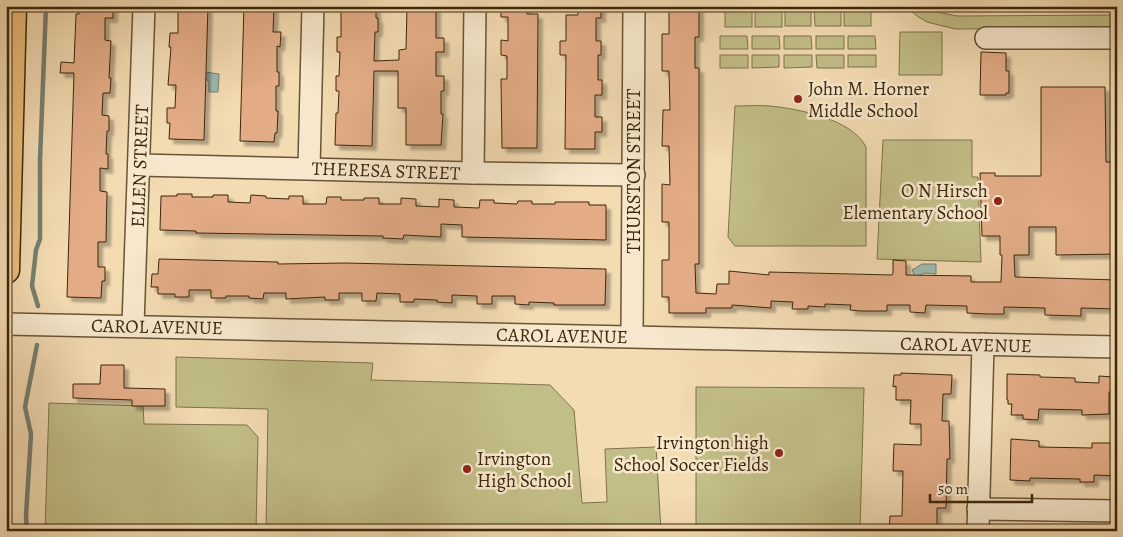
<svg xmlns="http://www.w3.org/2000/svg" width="1123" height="537" font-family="Alegreya,serif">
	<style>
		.green { fill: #c2be88; stroke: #7f724a }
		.water { fill: #9cbab1; stroke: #767f6f }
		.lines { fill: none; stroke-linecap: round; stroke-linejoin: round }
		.stream { stroke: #767f6f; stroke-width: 4.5 }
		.building { fill: #e3ac87; stroke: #3c270c; filter: url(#shadow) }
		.minor-casing { stroke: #6a5436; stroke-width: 24 }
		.major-casing { stroke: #3c270c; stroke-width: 29 }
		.minor { stroke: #f7e8cd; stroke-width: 21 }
		.major { stroke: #eabe79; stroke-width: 26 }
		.poi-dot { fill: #8f2418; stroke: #f7e8cd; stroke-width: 2 }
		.labels { text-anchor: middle; stroke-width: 5; stroke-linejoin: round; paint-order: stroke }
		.poi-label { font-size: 19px; fill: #3c270c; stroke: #f7e8cd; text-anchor: start }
		.street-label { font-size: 19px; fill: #3c270c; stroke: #f7e8cd }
	</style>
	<defs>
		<filter id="shadow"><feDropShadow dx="4.5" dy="4.5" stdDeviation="1" flood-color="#0004"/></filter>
	</defs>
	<rect width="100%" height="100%" fill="#f3dbb2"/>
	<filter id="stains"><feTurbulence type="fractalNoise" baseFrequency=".004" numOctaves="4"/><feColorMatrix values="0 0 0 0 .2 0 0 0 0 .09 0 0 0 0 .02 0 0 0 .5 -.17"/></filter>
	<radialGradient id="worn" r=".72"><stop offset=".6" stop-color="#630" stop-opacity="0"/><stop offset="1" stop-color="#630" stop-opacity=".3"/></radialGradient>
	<!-- green -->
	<g class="green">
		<rect x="725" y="6" width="27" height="21"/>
		<rect x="755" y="6" width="27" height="21"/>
		<rect x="785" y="6" width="26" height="20"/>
		<polygon points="814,6 841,6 841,26 815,26"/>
		<rect x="844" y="6" width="27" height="20"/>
		<polygon points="905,6 926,6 936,12 958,16 1117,15 1117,28 955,29 927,22 917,16"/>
		<polygon points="900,32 942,32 942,75 899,75"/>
		<polygon points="720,36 747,36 748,49 720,49"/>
		<polygon points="752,36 779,36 780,49 752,49"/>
		<polygon points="784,36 811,36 812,49 784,49"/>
		<rect x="816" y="36" width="28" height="13"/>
		<polygon points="848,36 875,36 876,49 848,49"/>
		<rect x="720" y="55" width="28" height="13"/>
		<polygon points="752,55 779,55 779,67 752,68"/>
		<polygon points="784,55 812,55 812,67 784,68"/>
		<polygon points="816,55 844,55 844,68 817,68"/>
		<rect x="848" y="55" width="28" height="12"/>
		<path d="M 735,106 C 746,106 758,105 770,106 C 799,109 852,119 866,147 L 866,246 L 735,246 L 728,237 Z"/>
		<polygon points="883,140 972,140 972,177 978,177 981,262 877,259"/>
		<polygon points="176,357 373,363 371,380 550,385 574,410 582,503 607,502 605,449 656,447 661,531 266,531 268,409 176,407"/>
		<polygon points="696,387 864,388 860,531 696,531"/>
		<polygon points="49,403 143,406 144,424 247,425 258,437 256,531 45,531"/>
	</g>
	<!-- water -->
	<g class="water">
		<polygon points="205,72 219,74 218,92 209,92 209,82 205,78"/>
		<polygon points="922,264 936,264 936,274 925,273 915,277 912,270"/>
	</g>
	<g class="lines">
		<!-- stream -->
		<g class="stream">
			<polyline points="38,306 32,286 36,250 40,239 40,159 46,6"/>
			<polyline points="27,531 26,516 31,434 25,407 37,345"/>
		</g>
	</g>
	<!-- building -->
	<g class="building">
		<polygon points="79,6 113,6 113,18 105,18 105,40 111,41 109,78 111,78 110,93 103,93 102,115 109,116 109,131 107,131 106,154 108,154 108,169 100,168 100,191 107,192 106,242 98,242 98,267 105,267 105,281 102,281 101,298 67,297 74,73 60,73 61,62 74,63 76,14 79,14"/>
		<polygon points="178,6 208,6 204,140 169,139 170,123 167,123 167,108 175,108 176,85 168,85 171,47 169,47 170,33 178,33"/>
		<polygon points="244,6 274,6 273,32 281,32 280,47 277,46 277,72 279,72 279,86 276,86 276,111 278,111 277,133 275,133 274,142 240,141"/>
		<polygon points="341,6 376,6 376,18 378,18 378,32 375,32 374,61 399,60 399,50 406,49 407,6 436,6 436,38 444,38 444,52 436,52 436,76 444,76 444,91 441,91 441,114 443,114 441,145 406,145 406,108 398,108 398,71 374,71 372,146 335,145 336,113 338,113 339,91 336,91 336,76 339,76 340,52 337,52 337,37 341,37"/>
		<polygon points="501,6 527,6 527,14 538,14 537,148 502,148 501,79 507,79 507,56 501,55 501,40 508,41 508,17 501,17"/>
		<polygon points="578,6 601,6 601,18 596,18 596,41 601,41 601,55 598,55 598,80 602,80 602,95 595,95 595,117 602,117 602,132 595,132 595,149 565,149 566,55 560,55 560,41 566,41 566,15 578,15"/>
		<polygon points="669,6 699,6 699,37 695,37 695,68 699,68 699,264 695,264 696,293 716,294 717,284 729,284 729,271 769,275 769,272 892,275 893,273 893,260 906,261 906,275 971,276 971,282 1001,282 1002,255 1000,255 1000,236 982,236 980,173 995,173 995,176 1041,176 1041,87 1105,87 1106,162 1117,162 1117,254 1056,255 1056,227 1029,227 1029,255 1014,255 1015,277 1117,280 1117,309 1081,308 1081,316 1045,315 1045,308 1004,307 1004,314 988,314 967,313 967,306 926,305 925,313 910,312 910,305 887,305 887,311 861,311 850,310 851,305 825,304 825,307 808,306 808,309 792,309 793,302 771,301 771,308 732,305 732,308 706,308 706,313 669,313 669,297 662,297 662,260 669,260 669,222 662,222 662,184 670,185 669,146 662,146 663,110 670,110 669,71 662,71 662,34 669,34"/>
		<polygon points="981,52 1006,53 1006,71 1009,71 1009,93 1006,93 1006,95 980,95"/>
		<polygon points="177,194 192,194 192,197 213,197 213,195 228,195 228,202 250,203 251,195 266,196 266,198 289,199 289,196 303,196 303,204 326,204 327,197 341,197 341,200 364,200 364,198 379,198 379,204 401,204 401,198 416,199 416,206 439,207 439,199 454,200 454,207 479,208 480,200 494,200 494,203 517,204 518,201 532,201 532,204 555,204 555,202 589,202 589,205 606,205 606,240 462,237 462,225 441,224 441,237 404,235 403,239 383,238 383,236 196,233 196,231 160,230 161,196 177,196"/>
		<polygon points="159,259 278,262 278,264 345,263 606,269 605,305 554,305 554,303 529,302 529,305 515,304 515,296 492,296 492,304 477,304 477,296 452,295 452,303 437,302 437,300 414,299 414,302 400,302 400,294 377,293 376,301 362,301 362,293 339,293 339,300 325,300 325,297 286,299 286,293 264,293 263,299 249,298 249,296 226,296 226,298 211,298 211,290 189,290 189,297 175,297 175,294 158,294 158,287 151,287 152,274 158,274"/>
		<polygon points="101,365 124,365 124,388 165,389 165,406 132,406 132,400 73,398 73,384 100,384"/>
		<polygon points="901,373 952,375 951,394 943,394 942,421 949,421 950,459 947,459 946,508 937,508 937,531 889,531 890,516 902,516 903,471 893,471 894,444 921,445 921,424 910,424 911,400 896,400 896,386 893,387 894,375 901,375"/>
		<polygon points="1007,374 1040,375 1040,377 1075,378 1075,382 1099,383 1099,376 1113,377 1113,392 1109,392 1109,414 1082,415 1082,410 1039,409 1038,420 1023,419 1023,415 1011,415 1012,404 1008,404 1008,400 1007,400"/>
		<polygon points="1011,439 1039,441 1039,447 1092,448 1092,443 1111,443 1111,461 1117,462 1117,476 1094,475 1094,482 1080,482 1080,479 1030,478 1030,481 1010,480"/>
	</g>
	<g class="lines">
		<defs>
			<g id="minor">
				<polyline points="986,38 1117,38"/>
				<polyline points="139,165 473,173 634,175"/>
				<polyline points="309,168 313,6"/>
				<polyline points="473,173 475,6"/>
				<polyline points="6,324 1117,347"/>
				<polyline points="133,325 144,6"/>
				<polyline points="632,336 634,6"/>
				<polyline points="978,509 1117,511"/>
				<polyline points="978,531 983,344"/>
			</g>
			<polyline id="major" points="6,270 13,6"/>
		</defs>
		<!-- minor casing -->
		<use href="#minor" class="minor-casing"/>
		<!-- major casing -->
		<use href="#major" class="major-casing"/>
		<!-- minor -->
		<use href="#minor" class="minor"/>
		<!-- major -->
		<use href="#major" class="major"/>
	</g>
	<!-- markers -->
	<g class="poi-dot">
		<circle cx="798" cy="99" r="5"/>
		<circle cx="998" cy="201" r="5"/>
		<circle cx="779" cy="453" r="5"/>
		<circle cx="467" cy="469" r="5"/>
	</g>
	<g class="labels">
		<!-- poi labels -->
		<g class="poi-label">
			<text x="808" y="95">John M. Horner<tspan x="808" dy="22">Middle School</tspan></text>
			<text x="988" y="197" text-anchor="end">O N Hirsch<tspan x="988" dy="22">Elementary School</tspan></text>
			<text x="769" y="449" text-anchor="end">Irvington high<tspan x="769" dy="22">School Soccer Fields</tspan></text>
			<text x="477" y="465">Irvington<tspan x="477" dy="22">High School</tspan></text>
		</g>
		<!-- street labels -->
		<g class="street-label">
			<text transform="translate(139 166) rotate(-88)" y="7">ELLEN STREET</text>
			<text transform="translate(386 170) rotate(2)" y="7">THERESA STREET</text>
			<text transform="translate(633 171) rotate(-90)" y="7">THURSTON STREET</text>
			<text transform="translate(157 326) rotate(1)" y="7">CAROL AVENUE</text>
			<text transform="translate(562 335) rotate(1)" y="7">CAROL AVENUE</text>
			<text transform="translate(966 344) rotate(1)" y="7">CAROL AVENUE</text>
		</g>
	</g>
	<!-- margin -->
	<rect width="1123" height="537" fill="none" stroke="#f3dbb2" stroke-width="25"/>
	<rect x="8" y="8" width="1108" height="522" fill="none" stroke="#3c270c" stroke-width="2.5"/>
	<rect x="12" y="12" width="1098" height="512" fill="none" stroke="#3c270c"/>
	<!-- scale -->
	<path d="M930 494v8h102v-8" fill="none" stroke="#3c270c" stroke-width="2.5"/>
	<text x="938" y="494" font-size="15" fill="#3c270c" stroke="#f7e8cd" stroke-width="4" paint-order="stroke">50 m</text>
	<rect width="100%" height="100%" filter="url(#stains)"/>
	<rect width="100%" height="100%" fill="url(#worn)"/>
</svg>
